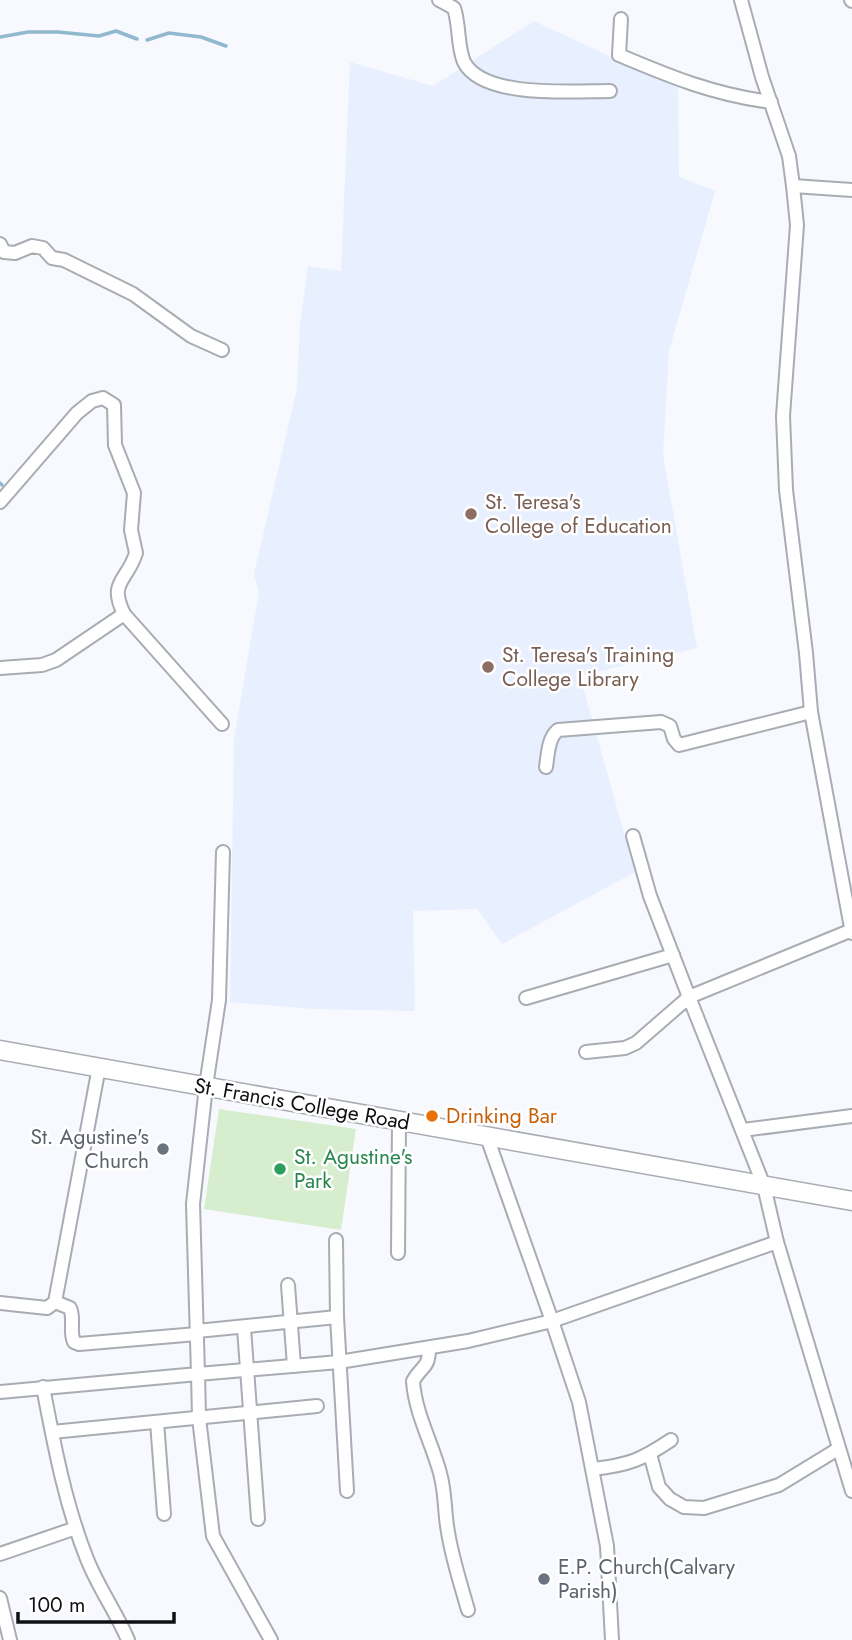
<svg xmlns="http://www.w3.org/2000/svg" width="852" height="1640" font-family="Jost,sans-serif">
	<style>
		.built { fill: #e8efff }
		.green { fill: #d6eecd }
		.lines { fill: none; stroke-linecap: round; stroke-linejoin: round }
		.stream { stroke: #90b9cf; stroke-width: 3.5 }
		.minor-casing { stroke: #a8acb3; stroke-width: 16 }
		.secondary-casing { stroke: #a8acb3; stroke-width: 21 }
		.minor { stroke: #fff; stroke-width: 12 }
		.secondary { stroke: #fff; stroke-width: 18 }
		.education-dot { fill: #8d6e63; stroke: #fff; stroke-width: 2.5 }
		.food-dot { fill: #e8710a; stroke: #fff; stroke-width: 2.5 }
		.worship-dot { fill: #6b7280; stroke: #fff; stroke-width: 2.5 }
		.leisure-dot { fill: #2e9e5b; stroke: #fff; stroke-width: 2.5 }
		.labels { text-anchor: middle; stroke-width: 5; stroke-linejoin: round; paint-order: stroke }
		.education-label { font-size: 21px; fill: #785e54; stroke: #fff; text-anchor: start }
		.street-label { font-size: 21px; fill: #0f1013; stroke: #fff }
		.food-label { font-size: 21px; fill: #c56008; stroke: #fff; text-anchor: start }
		.worship-label { font-size: 21px; fill: #5b616d; stroke: #fff; text-anchor: end }
		.leisure-label { font-size: 21px; fill: #27864d; stroke: #fff; text-anchor: start }
	</style>
	<rect width="100%" height="100%" fill="#f7f9fe"/>
	<!-- built -->
	<polygon class="built" points="534,21 678,88 679,177 715,191 669,351 663,455 697,648 580,676 635,872 502,944 477,909 413,911 415,1011 313,1009 230,1002 234,738 259,592 254,574 297,388 300,326 308,266 341,271 350,62 433,86"/>
	<!-- green -->
	<polygon class="green" points="219,1109 356,1129 341,1230 204,1209"/>
	<g class="lines">
		<!-- stream -->
		<g class="stream">
			<polyline points="0,37 28,32 58,32 99,36 116,31 137,39"/>
			<polyline points="147,40 169,33 201,37 226,46"/>
			<polyline points="0,483 2,485"/>
		</g>
		<defs>
			<g id="minor">
				<path d="M 439,0 L 454,8 C 460,26 457,46 464,62 C 483,99 574,91 610,91"/>
				<polyline points="741,0 762,77 789,156 793,186 797,225 783,416 786,490 806,653 811,712 852,933"/>
				<polyline points="851,0 852,1"/>
				<path d="M 621,19 L 619,55 C 671,77 715,95 771,102"/>
				<polyline points="793,186 852,190"/>
				<polyline points="0,244 4,252 15,253 32,246 43,248 52,258 64,260 133,294 191,336 222,350"/>
				<path d="M 0,502 L 77,413 L 92,401 L 103,398 L 114,405 L 115,445 L 134,493 L 131,530 L 136,553 C 127,582 108,581 124,614 L 222,724"/>
				<polyline points="0,668 42,665 56,660 124,614"/>
				<path d="M 546,767 C 548,754 548,738 558,730 L 661,722 L 670,726 L 674,739 L 679,745 L 811,712"/>
				<polyline points="633,836 650,896 689,997 852,930"/>
				<polyline points="526,998 673,955"/>
				<polyline points="743,1130 852,1116"/>
				<polyline points="487,1137 552,1321 579,1402 607,1546 612,1640"/>
				<polyline points="336,1240 337,1317 347,1491"/>
				<polyline points="777,1242 852,1491"/>
				<polyline points="398,1253 399,1121"/>
				<polyline points="288,1285 294,1366"/>
				<path d="M 55,1302 L 70,1308 C 75,1319 69,1331 74,1342 L 79,1344 L 197,1334"/>
				<polyline points="0,1303 47,1308 55,1302 99,1067"/>
				<polyline points="244,1328 258,1519"/>
				<polyline points="197,1331 337,1317"/>
				<path d="M 429,1348 C 429,1369 422,1365 413,1381 C 415,1413 432,1443 440,1473 C 446,1495 444,1511 448,1532 C 452,1558 461,1585 468,1610"/>
				<path d="M 43,1387 C 54,1444 65,1504 87,1559 C 98,1587 116,1612 128,1640"/>
				<polyline points="0,1392 198,1374 193,1204 206,1086 219,1000 223,852"/>
				<polyline points="157,1422 164,1514"/>
				<polyline points="52,1432 317,1406"/>
				<polyline points="650,1454 659,1487 670,1499 684,1507 704,1508 779,1485 838,1449"/>
				<path d="M 593,1469 C 629,1465 641,1460 671,1440"/>
				<polyline points="0,1554 76,1528"/>
				<polyline points="0,1598 10,1640"/>
				<polyline points="271,1640 213,1536 199,1418 198,1374 339,1362 468,1341 552,1321 777,1242 764,1186 689,997 636,1043 625,1048 586,1052"/>
			</g>
			<polyline id="secondary" points="0,1050 852,1201"/>
		</defs>
		<!-- minor casing -->
		<use href="#minor" class="minor-casing"/>
		<!-- secondary casing -->
		<use href="#secondary" class="secondary-casing"/>
		<!-- minor -->
		<use href="#minor" class="minor"/>
		<!-- secondary -->
		<use href="#secondary" class="secondary"/>
	</g>
	<!-- markers -->
	<g class="education-dot">
		<circle cx="471" cy="514" r="7"/>
		<circle cx="488" cy="667" r="7"/>
	</g>
	<circle class="food-dot" cx="432" cy="1116" r="7"/>
	<g class="worship-dot">
		<circle cx="163" cy="1149" r="7"/>
		<circle cx="544" cy="1579" r="7"/>
	</g>
	<circle class="leisure-dot" cx="280" cy="1169" r="7"/>
	<g class="labels">
		<!-- education labels -->
		<g class="education-label">
			<text x="485" y="509">St. Teresa's<tspan x="485" dy="24">College of Education</tspan></text>
			<text x="502" y="662">St. Teresa's Training<tspan x="502" dy="24">College Library</tspan></text>
		</g>
		<!-- street labels -->
		<g class="street-label">
			<text transform="translate(302 1104) rotate(10)" y="7">St. Francis College Road</text>
		</g>
		<!-- food labels -->
		<g class="food-label">
			<text x="446" y="1123">Drinking Bar</text>
		</g>
		<!-- worship labels -->
		<g class="worship-label">
			<text x="149" y="1144">St. Agustine's<tspan x="149" dy="24">Church</tspan></text>
			<text x="558" y="1574" text-anchor="start">E.P. Church(Calvary<tspan x="558" dy="24">Parish)</tspan></text>
		</g>
		<!-- leisure labels -->
		<g class="leisure-label">
			<text x="294" y="1164">St. Agustine's<tspan x="294" dy="24">Park</tspan></text>
		</g>
	</g>
	<!-- scale -->
	<path d="M18 1612v10h156v-10" fill="none" stroke="#0f1013" stroke-width="3.5"/>
	<text x="28" y="1612" font-size="21" fill="#0f1013" stroke="#ffffff" stroke-width="5" paint-order="stroke">100 m</text>
</svg>
